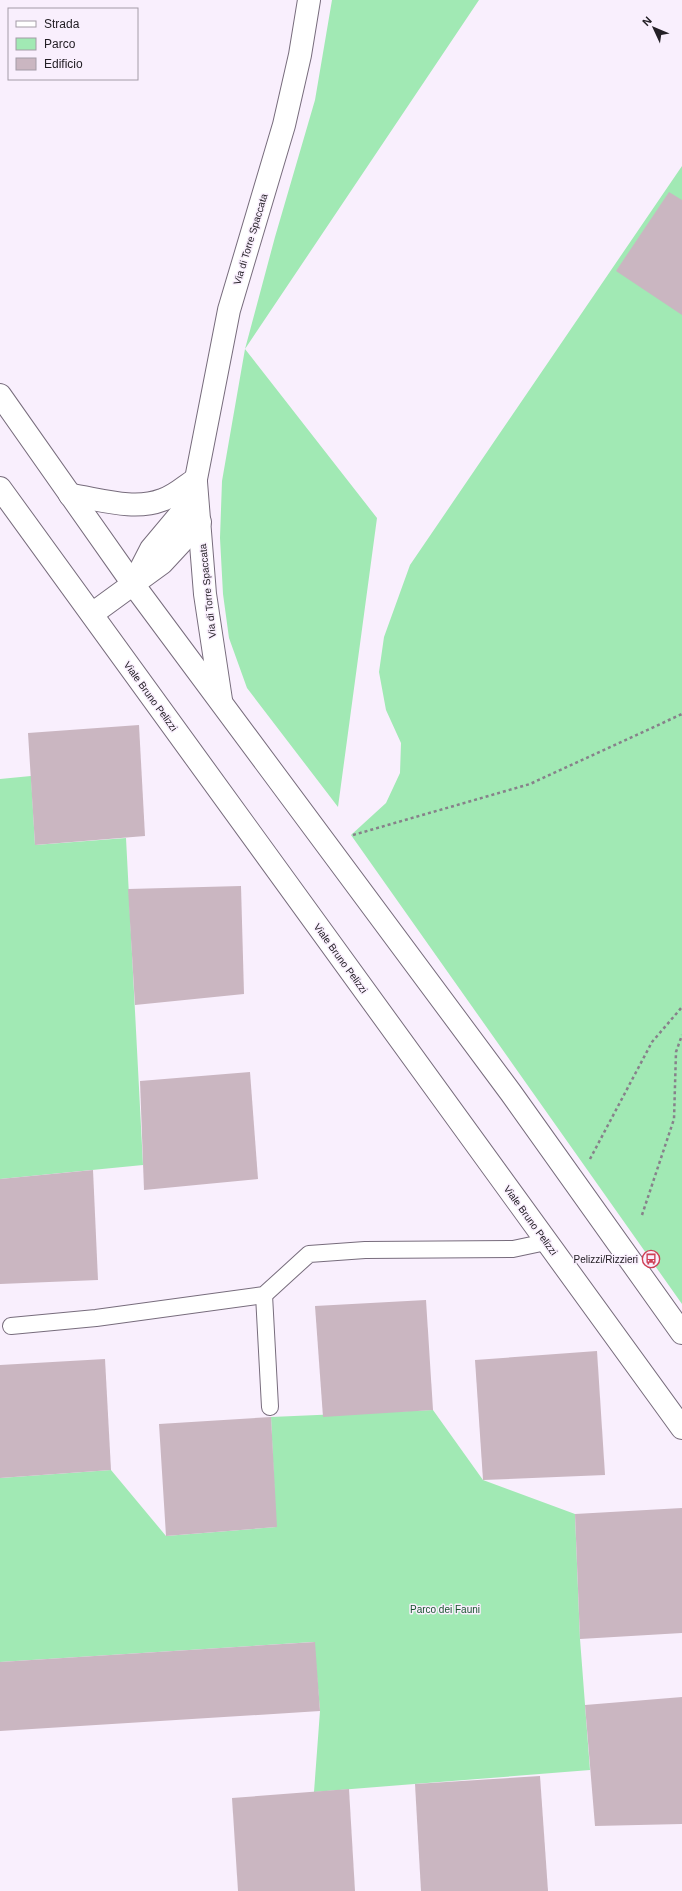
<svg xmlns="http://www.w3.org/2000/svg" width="682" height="1891" font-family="Helvetica,sans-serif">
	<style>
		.green { fill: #a1e9b4 }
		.building { fill: #cab6c1 }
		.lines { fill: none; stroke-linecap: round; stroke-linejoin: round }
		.lane-casing { stroke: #776c7c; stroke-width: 18 }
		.secondary-casing { stroke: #776c7c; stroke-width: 24 }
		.path { stroke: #87818a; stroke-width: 2.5; stroke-dasharray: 3 3; stroke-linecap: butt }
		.lane { stroke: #fff; stroke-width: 16 }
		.secondary { stroke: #fff; stroke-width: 22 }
		.labels { text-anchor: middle; stroke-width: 3; stroke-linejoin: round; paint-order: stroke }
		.street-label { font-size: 10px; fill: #242026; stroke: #f9effd }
		.poi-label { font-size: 10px; fill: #242026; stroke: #f9effd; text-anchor: end }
		.park-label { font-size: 10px; fill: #18532e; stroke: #f9effd }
	</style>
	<rect width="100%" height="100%" fill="#f9effd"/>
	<!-- green -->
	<g class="green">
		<polygon points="332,0 479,0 245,349 377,518 338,807 247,688 229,638 223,594 220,538 222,481 245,349 275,237 315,100"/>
		<polygon points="682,166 682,1304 351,835 386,803 400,773 401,743 386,710 379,672 384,637 410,565"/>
		<polygon points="31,776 35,845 126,838 143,1165 0,1179 0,779"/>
		<polygon points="433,1410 483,1480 575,1514 580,1639 590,1770 314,1792 320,1711 314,1642 0,1662 0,1478 111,1470 166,1536 276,1527 271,1417"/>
	</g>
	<!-- building -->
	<g class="building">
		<polygon points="669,192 682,200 682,315 616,271"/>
		<polygon points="139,725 145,836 35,845 28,733"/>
		<polygon points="241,886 244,994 135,1005 128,889"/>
		<polygon points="250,1072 258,1179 144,1190 140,1081"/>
		<polygon points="93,1170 98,1280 0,1284 0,1179"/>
		<polygon points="426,1300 433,1410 323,1417 315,1306"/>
		<polygon points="597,1351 605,1475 483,1480 475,1360"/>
		<polygon points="105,1359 111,1470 0,1478 0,1365"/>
		<polygon points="271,1417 277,1527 166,1536 159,1424"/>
		<polygon points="682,1508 682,1633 580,1639 575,1514"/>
		<polygon points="315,1642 320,1711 0,1731 0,1662"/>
		<polygon points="682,1697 682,1824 595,1826 585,1705"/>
		<polygon points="540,1776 548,1891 421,1891 415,1784"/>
		<polygon points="349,1789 355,1891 238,1891 232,1798"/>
	</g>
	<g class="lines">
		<defs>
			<g id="lane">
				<polyline points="264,1295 270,1407"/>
				<polyline points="11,1326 96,1318 264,1295 309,1254 365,1250 513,1249 546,1242"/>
			</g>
			<g id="secondary">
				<polyline points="0,395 133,584 511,1093 682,1333"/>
				<polyline points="196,482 205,594 221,700"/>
				<polyline points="0,488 682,1428"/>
				<path d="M 70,495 C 99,499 134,511 162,500 C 175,496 185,486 196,479"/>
				<polyline points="133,584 151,549 182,512 196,479 229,310 284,125 300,55 309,0"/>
				<polyline points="92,614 162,563 200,522"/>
			</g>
		</defs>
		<!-- lane casing -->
		<use href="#lane" class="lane-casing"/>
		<!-- secondary casing -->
		<use href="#secondary" class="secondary-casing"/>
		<!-- path -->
		<g class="path">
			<polyline points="353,835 530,784 682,714"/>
			<polyline points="590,1159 652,1042 682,1007"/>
			<polyline points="642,1215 674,1119 676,1052 682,1035"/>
		</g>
		<!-- lane -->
		<use href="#lane" class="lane"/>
		<!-- secondary -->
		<use href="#secondary" class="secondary"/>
	</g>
	<!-- icons -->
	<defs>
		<symbol id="bus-ring" viewBox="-11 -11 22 22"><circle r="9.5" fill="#f9effd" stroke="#ce3e54" stroke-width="1.5"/><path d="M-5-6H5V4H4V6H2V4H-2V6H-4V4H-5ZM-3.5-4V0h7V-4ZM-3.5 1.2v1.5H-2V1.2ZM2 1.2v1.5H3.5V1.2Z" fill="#ce3e54"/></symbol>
	</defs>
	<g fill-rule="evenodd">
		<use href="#bus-ring" x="641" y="1249" width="20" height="20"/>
	</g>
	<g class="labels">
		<!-- street labels -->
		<g class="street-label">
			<text transform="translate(250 239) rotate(-73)" y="4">Via di Torre Spaccata</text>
			<text transform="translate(207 591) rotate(-96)" y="4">Via di Torre Spaccata</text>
			<text transform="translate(151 696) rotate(54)" y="4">Viale Bruno Pelizzi</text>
			<text transform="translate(341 958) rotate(54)" y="4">Viale Bruno Pelizzi</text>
			<text transform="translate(531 1220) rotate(54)" y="4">Viale Bruno Pelizzi</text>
		</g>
		<!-- poi labels -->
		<g class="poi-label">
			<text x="638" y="1263">Pelizzi/Rizzieri</text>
		</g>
		<!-- park labels -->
		<g class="park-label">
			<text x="445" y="1613">Parco dei Fauni</text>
		</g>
	</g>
	<!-- legend -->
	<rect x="8" y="8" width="130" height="72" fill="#f9effd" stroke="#a49ca7"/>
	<rect x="16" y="21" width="20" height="6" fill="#ffffff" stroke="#a49ca7"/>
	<text x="44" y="28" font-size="12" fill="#242026">Strada</text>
	<rect x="16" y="38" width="20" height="12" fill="#a1e9b4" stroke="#a49ca7"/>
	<text x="44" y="48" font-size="12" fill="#242026">Parco</text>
	<rect x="16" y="58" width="20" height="12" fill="#cab6c1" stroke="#a49ca7"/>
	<text x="44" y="68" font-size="12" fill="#242026">Edificio</text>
	<!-- north arrow -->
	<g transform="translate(654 28) rotate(314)" stroke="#f9effd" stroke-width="3" paint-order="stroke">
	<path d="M0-3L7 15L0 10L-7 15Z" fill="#242026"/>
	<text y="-6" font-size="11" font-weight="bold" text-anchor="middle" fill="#242026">N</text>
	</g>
</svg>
